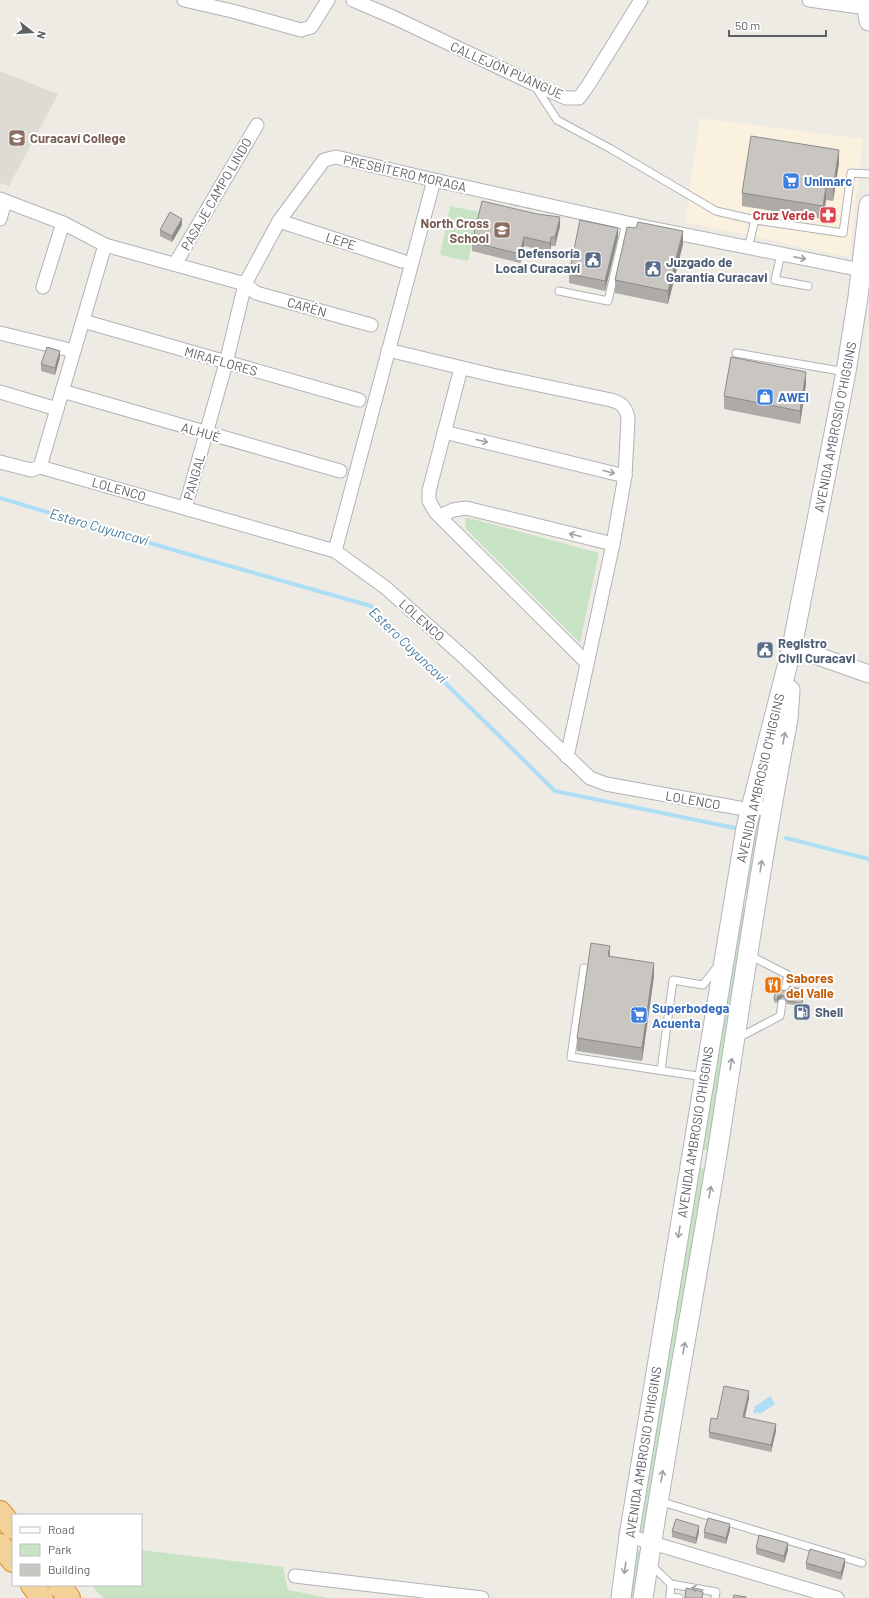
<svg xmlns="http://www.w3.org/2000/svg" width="869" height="1598" font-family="Barlow,sans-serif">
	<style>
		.commercial { fill: #faf1de }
		.education { fill: #dedad4 }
		.green { fill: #c8e3c4 }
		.water { fill: #addef6 }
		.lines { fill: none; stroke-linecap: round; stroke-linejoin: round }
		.stream { stroke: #addef6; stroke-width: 4 }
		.service-casing { stroke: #b0b3b6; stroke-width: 9 }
		.minor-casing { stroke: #b0b3b6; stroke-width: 15 }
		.tertiary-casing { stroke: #b0b3b6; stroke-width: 19 }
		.secondary-casing { stroke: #b2b5b9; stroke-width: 21 }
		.motorway-casing { stroke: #dc8a17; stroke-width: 24 }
		.service { stroke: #fff; stroke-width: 7 }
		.minor { stroke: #fff; stroke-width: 13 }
		.tertiary { stroke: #fff; stroke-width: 17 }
		.secondary { stroke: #fff; stroke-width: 19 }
		.motorway { stroke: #f2d298; stroke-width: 22 }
		.wall { fill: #adaaa7 }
		.shaded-wall { fill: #8d8b88 }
		.building { fill: #c9c6c2; stroke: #8d8b88 }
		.oneway { stroke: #9ea0a2 }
		.labels { text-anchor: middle; stroke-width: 4; stroke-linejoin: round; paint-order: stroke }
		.street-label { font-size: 13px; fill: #5d6164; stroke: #fff }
		.education-label { font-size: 13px; font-weight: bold; fill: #785e54; stroke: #fff; text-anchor: start }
		.shop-label { font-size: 13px; font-weight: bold; fill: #366cbe; stroke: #fff; text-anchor: start }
		.health-label { font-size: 13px; font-weight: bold; fill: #be3a42; stroke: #fff; text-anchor: end }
		.service-label { font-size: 13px; font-weight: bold; fill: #4e5e75; stroke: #fff; text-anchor: start }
		.food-label { font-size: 13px; font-weight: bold; fill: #c56008; stroke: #fff; text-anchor: start }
		.water-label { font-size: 14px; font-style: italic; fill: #487b9f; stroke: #fff }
	</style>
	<rect width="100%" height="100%" fill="#eeebe5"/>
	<!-- commercial -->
	<polygon class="commercial" points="700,118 863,139 849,257 685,222"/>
	<!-- education -->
	<polygon class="education" points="0,71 58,94 9,186 0,183"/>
	<!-- green -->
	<g class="green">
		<polygon points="450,206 479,212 468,261 440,255"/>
		<polygon points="465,517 599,553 580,643 466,529"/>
		<polygon points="767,780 751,894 741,892 754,820"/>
		<polygon points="741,908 748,909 709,1150 704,1150 702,1146"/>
		<polygon points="693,1167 705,1169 644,1535 638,1534"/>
		<polygon points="141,1550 283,1567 288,1590 329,1598 103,1598 91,1585 141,1585"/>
		<polygon points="642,1550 639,1598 629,1598 635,1552"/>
	</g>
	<!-- water -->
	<polygon class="water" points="770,1396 775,1404 760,1414 758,1412 755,1414 753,1411 755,1409 754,1407"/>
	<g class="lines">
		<!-- stream -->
		<g class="stream">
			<polyline points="0,498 177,551 371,606 419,657 555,791 735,828"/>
			<polyline points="786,838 869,859"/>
		</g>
		<defs>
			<g id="service">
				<polyline points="535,86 557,120 611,149 716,211 755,220"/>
				<polyline points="748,248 755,220 843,233 851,173 869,174"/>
				<polyline points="781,254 775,280 808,286"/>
				<polyline points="559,291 608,301 624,232 625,222"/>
				<polyline points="736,353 846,372"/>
				<polyline points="749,955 788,975 785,989"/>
				<polyline points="584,968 571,1057 704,1077"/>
				<polyline points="738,1038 780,1016 782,1003"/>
				<polyline points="661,1070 673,980 703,985 717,967"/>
				<polyline points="659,1501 862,1563"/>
				<polyline points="651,1565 671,1584 670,1598"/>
				<polyline points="671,1584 716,1592 715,1598"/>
				<polyline points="670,1597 679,1598"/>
			</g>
			<g id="minor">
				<polyline points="184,0 232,11 301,30 311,27 328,0"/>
				<polyline points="353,0 395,18 534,84 566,98 579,98 589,84 641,0"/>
				<polyline points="809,0 867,8"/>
				<polyline points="0,199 63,223 105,245 245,284 256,293 371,325"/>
				<polyline points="0,219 5,201"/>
				<polyline points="279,221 402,261"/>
				<polyline points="175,264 257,125"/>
				<polyline points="43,287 63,223"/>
				<polyline points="83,321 359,400"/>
				<polyline points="0,333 74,351"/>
				<path d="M 388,350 L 492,375 L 611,400 C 622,403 627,408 628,420 L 625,476 L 613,544 L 567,757"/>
				<polyline points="461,368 429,491 429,501 436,513 587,663"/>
				<polyline points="62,391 340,471"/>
				<polyline points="0,392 57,409"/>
				<polyline points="444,432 625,476"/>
				<polyline points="0,462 31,470 40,467"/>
				<polyline points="40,467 335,551 386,588 467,660 590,778 606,784 750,810 761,808 765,810 769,816"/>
				<polyline points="40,467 105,245"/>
				<polyline points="185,508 226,363 245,284 279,221 324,160 336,157 434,180 641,226 861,270"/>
				<polyline points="440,516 453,510 466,508 613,544"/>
				<polyline points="335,551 434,180"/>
				<polyline points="629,1536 837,1598"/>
				<polyline points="295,1576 482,1598"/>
			</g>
			<polyline id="tertiary" points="792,647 869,674"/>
			<g id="secondary">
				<polyline points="866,0 869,21"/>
				<polyline points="621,1598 629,1536 746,828 792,647 846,372 858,297 869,205"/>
				<path d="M 643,1598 C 665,1452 692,1306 716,1161 C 739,1013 760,865 788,719 L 790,690"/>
			</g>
			<g id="motorway">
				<polyline points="0,1512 13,1528"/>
				<polyline points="0,1545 13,1561"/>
				<polyline points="32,1585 42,1598"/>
				<polyline points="59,1585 69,1598"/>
			</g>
		</defs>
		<!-- service casing -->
		<use href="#service" class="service-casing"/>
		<!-- minor casing -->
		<use href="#minor" class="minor-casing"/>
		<!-- tertiary casing -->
		<use href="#tertiary" class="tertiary-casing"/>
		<!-- secondary casing -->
		<use href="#secondary" class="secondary-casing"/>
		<!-- motorway casing -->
		<use href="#motorway" class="motorway-casing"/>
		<!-- service -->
		<use href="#service" class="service"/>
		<!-- minor -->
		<use href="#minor" class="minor"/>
		<!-- tertiary -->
		<use href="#tertiary" class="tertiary"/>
		<!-- secondary -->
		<use href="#secondary" class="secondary"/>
		<!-- motorway -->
		<use href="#motorway" class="motorway"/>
	</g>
	<!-- wall -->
	<g class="wall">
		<polygon points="839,163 833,201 826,200 823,219 742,206 742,193"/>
		<polygon points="182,225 172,242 160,236 160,230"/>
		<polygon points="560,226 555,246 551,246 550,252 524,246 520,263 472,251 472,242"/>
		<polygon points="618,237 605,291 569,283 569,274"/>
		<polygon points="683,244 668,304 615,293 615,280"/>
		<polygon points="60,357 55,375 41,371 41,364"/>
		<polygon points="806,384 800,424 724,409 724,396"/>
		<polygon points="610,956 654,976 642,1061 577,1051 577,1038"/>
		<polygon points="781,989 784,991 804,992 802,1006 787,1004 785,999 782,998 778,1000 777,1003 774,1002 774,999"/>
		<polygon points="749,1398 745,1418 776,1431 771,1452 709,1438 709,1432 717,1419"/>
		<polygon points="730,1530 726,1544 704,1538 704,1532"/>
		<polygon points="672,1531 699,1532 696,1544 672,1537"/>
		<polygon points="756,1548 788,1550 784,1563 756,1554"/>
		<polygon points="806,1563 845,1565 841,1580 806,1569"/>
	</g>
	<!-- shaded-wall -->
	<g class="shaded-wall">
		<polygon points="839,150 839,163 833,201 833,188"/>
		<polygon points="826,187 826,200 823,219 823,206"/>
		<polygon points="560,217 560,226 555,246 555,237"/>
		<polygon points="182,219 182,225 172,242 172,236"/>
		<polygon points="618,228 618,237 605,291 605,281"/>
		<polygon points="683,231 683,244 668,304 668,291"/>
		<polygon points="524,237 524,246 520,263 520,254"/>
		<polygon points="551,237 551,246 550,252 550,243"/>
		<polygon points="60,351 60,357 55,375 55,368"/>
		<polygon points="806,372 806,384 800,424 800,411"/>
		<polygon points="610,946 610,959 608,956"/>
		<polygon points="654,963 654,976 642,1061 642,1048"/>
		<polygon points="782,995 782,998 778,1000 777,1003 777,999 778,996"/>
		<polygon points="749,1391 749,1398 743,1424 743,1417"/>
		<polygon points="776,1424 776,1431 771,1452 771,1445"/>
		<polygon points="730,1524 730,1530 726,1544 726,1538"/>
		<polygon points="699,1526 699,1532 696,1544 696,1538"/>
		<polygon points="788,1543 788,1550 784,1563 784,1556"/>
		<polygon points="845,1559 845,1565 841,1580 841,1573"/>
	</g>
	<!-- building -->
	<g class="building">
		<polygon points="751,136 839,150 833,188 826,187 823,206 742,193"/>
		<polygon points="482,201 537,214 560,217 555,237 551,237 550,243 524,237 520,254 472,242"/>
		<polygon points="170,212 182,219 172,236 160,230"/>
		<polygon points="580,220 618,228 605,281 569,274"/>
		<polygon points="638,222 683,231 668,291 615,280 627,227 636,228"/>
		<polygon points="47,347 60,351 55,368 41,364"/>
		<polygon points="731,357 806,372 800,411 724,396"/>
		<polygon points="591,943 610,946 608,956 654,963 642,1048 577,1038"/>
		<polygon points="777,984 780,985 781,989 784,991 788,989 790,987 804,989 802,1003 787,1001 785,996 782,995 778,996 777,999 774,999"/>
		<polygon points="724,1386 749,1391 743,1417 776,1424 771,1445 709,1432 711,1418 717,1419"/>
		<polygon points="708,1518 730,1524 726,1538 704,1532"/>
		<polygon points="676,1519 699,1526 696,1538 672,1531"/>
		<polygon points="759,1535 788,1543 784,1556 756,1548"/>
		<polygon points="810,1549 845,1559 841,1573 806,1563"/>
		<polygon points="686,1588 703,1592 702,1598 685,1598"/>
		<polygon points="734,1595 746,1597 746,1598 733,1598"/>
	</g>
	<!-- one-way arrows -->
	<defs><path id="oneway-shaft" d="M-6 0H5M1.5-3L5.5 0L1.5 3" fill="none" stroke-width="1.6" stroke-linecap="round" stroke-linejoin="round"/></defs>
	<g class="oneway">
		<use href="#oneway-shaft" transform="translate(800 258) rotate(11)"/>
		<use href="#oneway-shaft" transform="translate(482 441) rotate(14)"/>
		<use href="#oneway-shaft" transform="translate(609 472) rotate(14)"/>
		<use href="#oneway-shaft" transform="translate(575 535) rotate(-166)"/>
		<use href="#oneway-shaft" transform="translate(784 738) rotate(-79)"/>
		<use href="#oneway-shaft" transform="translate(761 866) rotate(-81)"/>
		<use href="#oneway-shaft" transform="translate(731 1064) rotate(-81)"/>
		<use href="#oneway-shaft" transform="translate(710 1192) rotate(-80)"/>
		<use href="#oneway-shaft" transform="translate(679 1232) rotate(99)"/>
		<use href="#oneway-shaft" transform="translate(684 1348) rotate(-80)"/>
		<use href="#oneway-shaft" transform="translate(662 1476) rotate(-80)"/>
		<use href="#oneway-shaft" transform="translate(625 1568) rotate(98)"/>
		<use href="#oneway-shaft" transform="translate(697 1589) rotate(-170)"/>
	</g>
	<!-- icons -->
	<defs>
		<symbol id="school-square" viewBox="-11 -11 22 22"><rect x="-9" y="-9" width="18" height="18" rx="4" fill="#8d6e63" stroke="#fff"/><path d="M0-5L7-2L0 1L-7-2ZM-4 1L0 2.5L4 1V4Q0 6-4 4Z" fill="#fff"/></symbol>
		<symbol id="supermarket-square" viewBox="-11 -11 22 22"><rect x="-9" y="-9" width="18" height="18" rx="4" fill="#3f7fe0" stroke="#fff"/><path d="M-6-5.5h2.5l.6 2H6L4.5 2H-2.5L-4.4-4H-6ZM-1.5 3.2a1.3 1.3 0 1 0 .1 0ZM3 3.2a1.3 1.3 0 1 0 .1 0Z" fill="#fff"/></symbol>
		<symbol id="pharmacy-square" viewBox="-11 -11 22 22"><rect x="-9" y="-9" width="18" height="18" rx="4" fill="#e0444e" stroke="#fff"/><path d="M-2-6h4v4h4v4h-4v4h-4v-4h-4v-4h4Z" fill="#fff"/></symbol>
		<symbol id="civic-square" viewBox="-11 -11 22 22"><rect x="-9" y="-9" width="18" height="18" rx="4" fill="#5c6f8a" stroke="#fff"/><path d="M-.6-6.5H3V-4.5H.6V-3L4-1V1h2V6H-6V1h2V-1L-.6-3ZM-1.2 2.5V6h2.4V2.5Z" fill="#fff"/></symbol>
		<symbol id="shop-square" viewBox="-11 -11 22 22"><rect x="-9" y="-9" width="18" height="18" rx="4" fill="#3f7fe0" stroke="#fff"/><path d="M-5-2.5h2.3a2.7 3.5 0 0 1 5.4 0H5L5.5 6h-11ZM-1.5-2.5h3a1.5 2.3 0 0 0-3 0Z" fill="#fff"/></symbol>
		<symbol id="restaurant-square" viewBox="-11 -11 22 22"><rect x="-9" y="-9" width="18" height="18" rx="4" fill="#e8710a" stroke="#fff"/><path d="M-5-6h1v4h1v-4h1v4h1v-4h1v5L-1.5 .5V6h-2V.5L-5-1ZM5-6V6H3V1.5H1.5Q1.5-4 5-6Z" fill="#fff"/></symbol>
		<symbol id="fuel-square" viewBox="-11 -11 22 22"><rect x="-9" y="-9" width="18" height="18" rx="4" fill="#5c6f8a" stroke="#fff"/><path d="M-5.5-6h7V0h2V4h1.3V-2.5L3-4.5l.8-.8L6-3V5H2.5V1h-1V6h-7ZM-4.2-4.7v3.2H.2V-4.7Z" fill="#fff"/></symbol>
	</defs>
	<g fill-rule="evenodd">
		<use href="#school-square" x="7" y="128" width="20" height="20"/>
		<use href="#supermarket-square" x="781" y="171" width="20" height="20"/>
		<use href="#pharmacy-square" x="818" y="205" width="20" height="20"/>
		<use href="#school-square" x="492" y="220" width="20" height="20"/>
		<use href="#civic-square" x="583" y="250" width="20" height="20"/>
		<use href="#civic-square" x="643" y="259" width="20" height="20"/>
		<use href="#shop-square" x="755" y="387" width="20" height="20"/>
		<use href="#civic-square" x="755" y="640" width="20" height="20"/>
		<use href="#restaurant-square" x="763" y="975" width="20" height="20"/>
		<use href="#fuel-square" x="792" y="1002" width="20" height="20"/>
		<use href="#supermarket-square" x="629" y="1005" width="20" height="20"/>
	</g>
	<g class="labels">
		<!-- street labels -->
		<g class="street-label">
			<text transform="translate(507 70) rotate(24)" y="5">CALLEJÓN PUANGUE</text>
			<text transform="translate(405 173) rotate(13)" y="5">PRESBÍTERO MORAGA</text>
			<text transform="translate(216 194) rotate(-60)" y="5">PASAJE CAMPO LINDO</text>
			<text transform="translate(341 241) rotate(18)" y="5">LEPE</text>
			<text transform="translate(307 307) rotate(16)" y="5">CARÉN</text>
			<text transform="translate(221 361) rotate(16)" y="5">MIRAFLORES</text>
			<text transform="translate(835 427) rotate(-79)" y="5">AVENIDA AMBROSIO O'HIGGINS</text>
			<text transform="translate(201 432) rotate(16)" y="5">ALHUÉ</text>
			<text transform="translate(194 477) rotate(-74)" y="5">PANGAL</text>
			<text transform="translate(119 489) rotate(16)" y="5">LOLENCO</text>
			<text transform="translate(422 620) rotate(42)" y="5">LOLENCO</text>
			<text transform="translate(760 778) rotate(-77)" y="5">AVENIDA AMBROSIO O'HIGGINS</text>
			<text transform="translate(693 800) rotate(10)" y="5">LOLENCO</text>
			<text transform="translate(695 1132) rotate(-81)" y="5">AVENIDA AMBROSIO O'HIGGINS</text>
			<text transform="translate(643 1452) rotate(-81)" y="5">AVENIDA AMBROSIO O'HIGGINS</text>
		</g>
		<!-- education labels -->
		<g class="education-label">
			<text x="30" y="143">Curacaví College</text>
			<text x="489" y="228" text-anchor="end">North Cross<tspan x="489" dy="15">School</tspan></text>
		</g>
		<!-- shop labels -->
		<g class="shop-label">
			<text x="804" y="186">Unimarc</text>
			<text x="778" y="402">AWEI</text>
			<text x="652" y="1013">Superbodega<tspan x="652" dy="15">Acuenta</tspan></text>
		</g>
		<!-- health labels -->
		<g class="health-label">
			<text x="815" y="220">Cruz Verde</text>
		</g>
		<!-- service labels -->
		<g class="service-label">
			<text x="580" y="258" text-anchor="end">Defensoría<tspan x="580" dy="15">Local Curacaví</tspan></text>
			<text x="666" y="267">Juzgado de<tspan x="666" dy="15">Garantía Curacavi</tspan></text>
			<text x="778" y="648">Registro<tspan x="778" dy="15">Civil Curacavi</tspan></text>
			<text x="815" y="1017">Shell</text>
		</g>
		<!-- food labels -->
		<g class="food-label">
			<text x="786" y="983">Sabores<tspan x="786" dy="15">del Valle</tspan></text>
		</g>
		<!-- water labels -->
		<g class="water-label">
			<text transform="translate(99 527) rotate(16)" y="5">Estero Cuyuncaví</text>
			<text transform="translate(408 645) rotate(44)" y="5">Estero Cuyuncaví</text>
		</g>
	</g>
	<!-- legend -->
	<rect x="12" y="1514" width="130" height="72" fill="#ffffff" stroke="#bec0c1"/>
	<rect x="20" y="1527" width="20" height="6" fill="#ffffff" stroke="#bec0c1"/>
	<text x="48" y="1534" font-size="12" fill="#5d6164">Road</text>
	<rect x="20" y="1544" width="20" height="12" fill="#c8e3c4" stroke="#bec0c1"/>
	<text x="48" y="1554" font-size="12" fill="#5d6164">Park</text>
	<rect x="20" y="1564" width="20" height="12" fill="#c9c6c2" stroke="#bec0c1"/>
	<text x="48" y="1574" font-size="12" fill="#5d6164">Building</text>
	<!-- north arrow -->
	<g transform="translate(32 32) rotate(107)" stroke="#ffffff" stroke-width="3" paint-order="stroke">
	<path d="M0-3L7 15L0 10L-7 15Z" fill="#5d6164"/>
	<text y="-6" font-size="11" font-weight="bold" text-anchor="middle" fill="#5d6164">N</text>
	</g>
	<!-- scale -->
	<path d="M729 30v6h97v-6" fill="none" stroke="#5d6164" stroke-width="2"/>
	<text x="735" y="30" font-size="12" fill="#5d6164" stroke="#ffffff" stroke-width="3" paint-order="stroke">50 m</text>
</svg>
